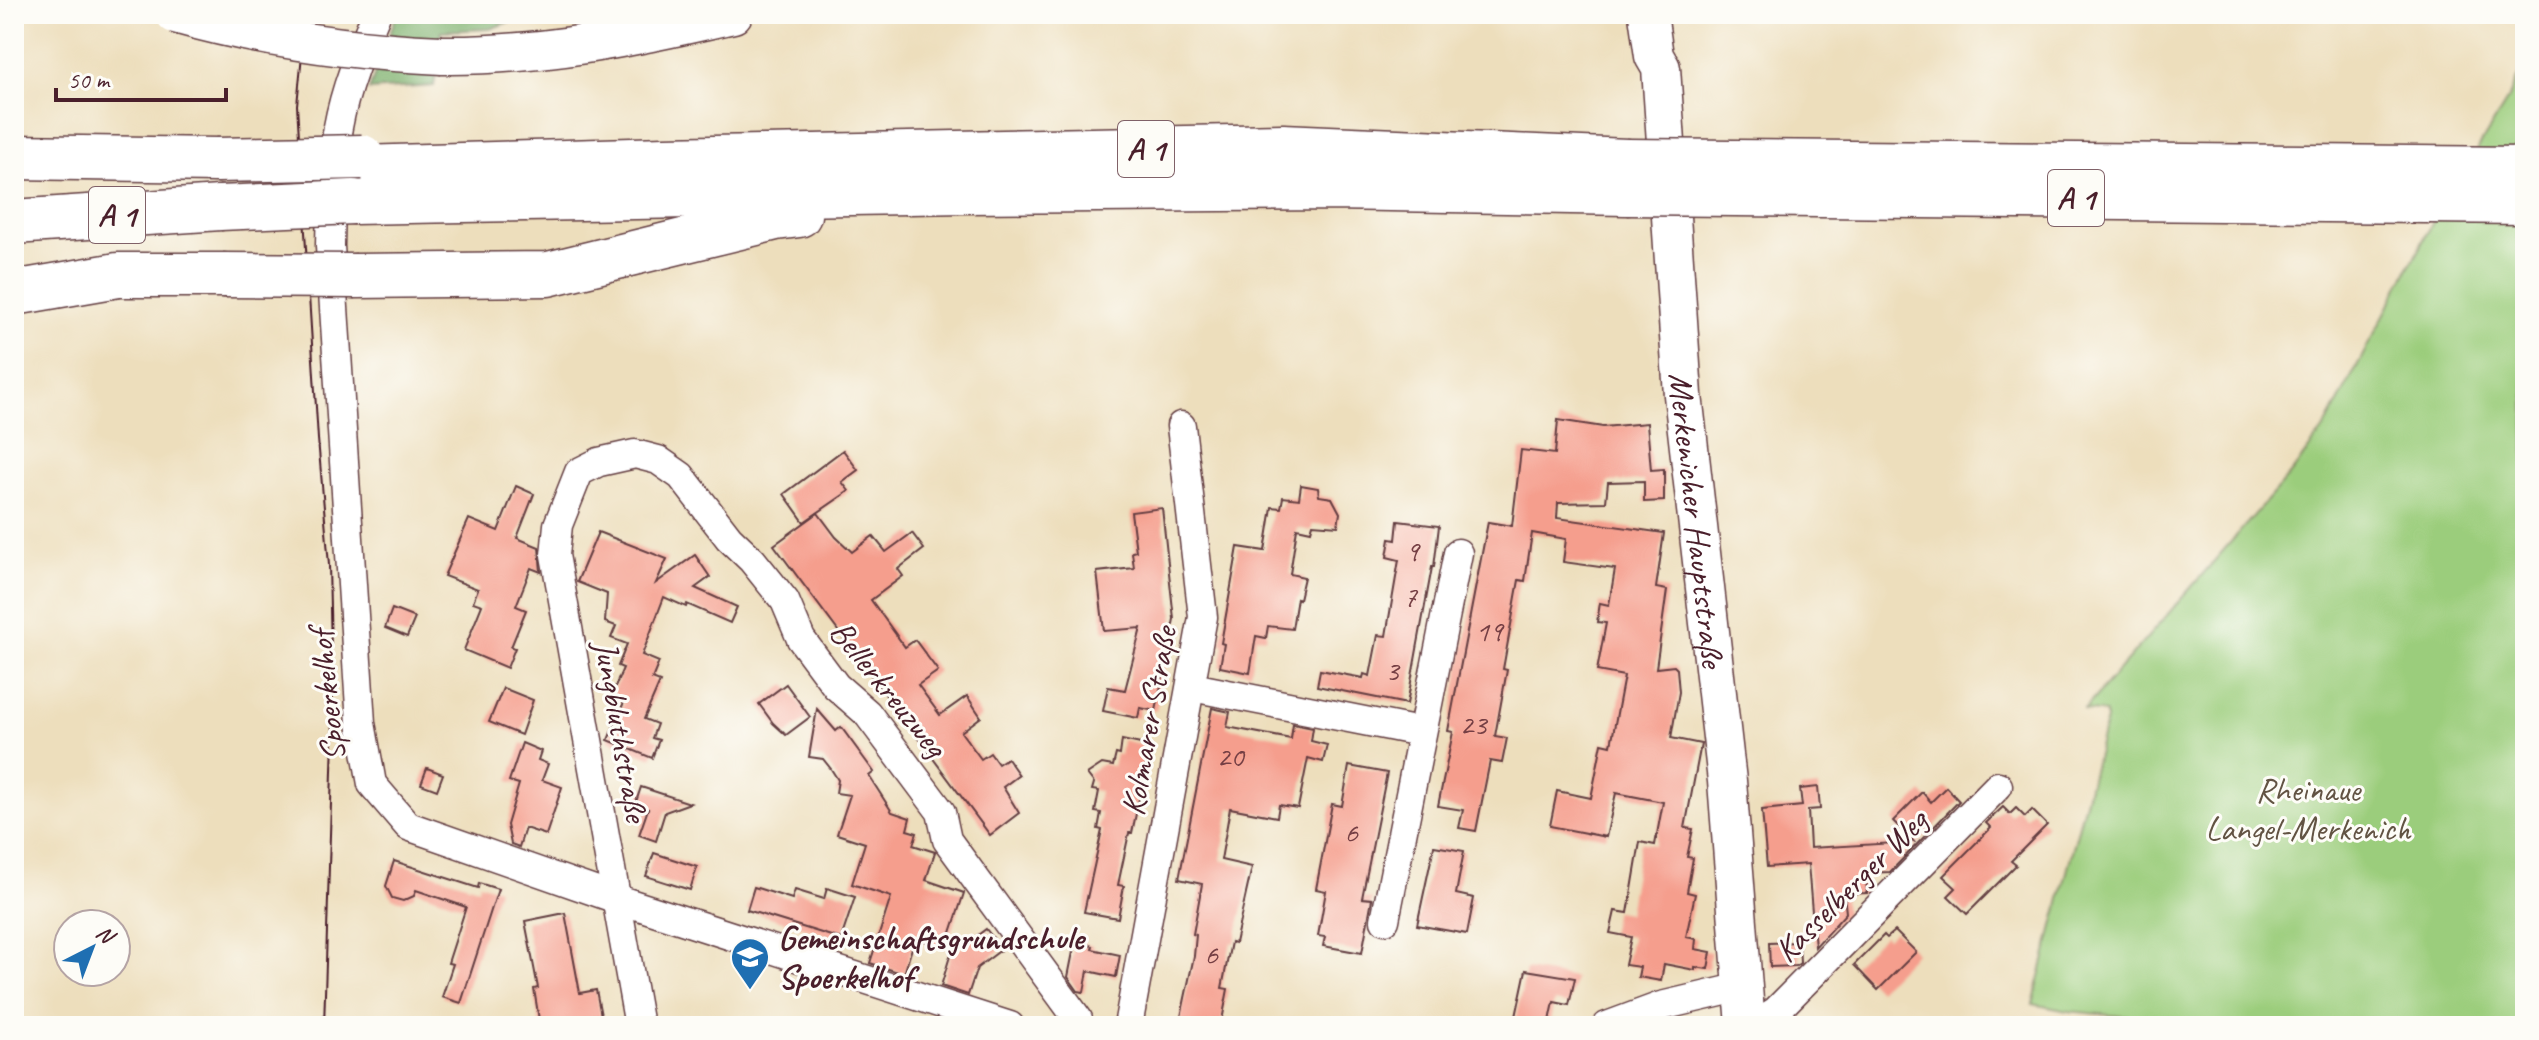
<svg xmlns="http://www.w3.org/2000/svg" width="2539" height="1040" font-family="Caveat,sans-serif">
	<style>
		.green { fill: #9bcd7c; stroke: #727654; stroke-width: 2 }
		.forest { fill: #7cb06c; stroke: #63684c; stroke-width: 2 }
		.building { fill: #f59e8d }
		.lines { fill: none; stroke-linecap: round; stroke-linejoin: round }
		.street-casing { stroke: #623c41; stroke-width: 31 }
		.secondary-casing { stroke: #623c41; stroke-width: 41 }
		.highway-casing { stroke: #623c41; stroke-width: 47 }
		.street { stroke: #fff; stroke-width: 28 }
		.secondary { stroke: #fff; stroke-width: 38 }
		.highway { stroke: #fff; stroke-width: 44 }
		.tram { stroke: #4a1f2b; stroke-width: 2 }
		.secondary-bridge-casing { stroke: #623c41; stroke-width: 41; stroke-linecap: butt }
		.highway-bridge-casing { stroke: #623c41; stroke-width: 47; stroke-linecap: butt }
		.secondary-bridge { stroke: #fff; stroke-width: 38 }
		.highway-bridge { stroke: #fff; stroke-width: 44 }
		.labels { text-anchor: middle; stroke-width: 6; stroke-linejoin: round; paint-order: stroke }
		.number-label { font-size: 30px; fill: #753f44 }
		.shield { fill: #fdfcf7; stroke: #806168; stroke-width: 2 }
		.shield-label { font-size: 32px; font-weight: bold; fill: #4a1f2b }
		.street-label { font-size: 34px; fill: #4a1f2b; stroke: #fdfcf7 }
		.park-label { font-size: 34px; fill: #625343; stroke: #fdfcf7 }
		.poi-label { font-size: 34px; font-weight: bold; fill: #4a1f2b; stroke: #fdfcf7; text-anchor: start }
	</style>
	<rect width="100%" height="100%" fill="#fdfcf7"/>
	<filter id="ink" filterUnits="userSpaceOnUse"><feTurbulence type="fractalNoise" baseFrequency=".0125" numOctaves="2"/><feDisplacementMap in="SourceGraphic" scale="16" xChannelSelector="R" yChannelSelector="G"/><feConvolveMatrix kernelMatrix="1 2 1 2 8 2 1 2 1" color-interpolation-filters="sRGB"/></filter>
	<filter id="wash" filterUnits="userSpaceOnUse"><feTurbulence type="fractalNoise" baseFrequency=".006" numOctaves="4" result="noise"/><feDisplacementMap in="SourceGraphic" scale="32" xChannelSelector="R" yChannelSelector="G"/><feGaussianBlur stdDeviation="1.8" result="paint"/><feColorMatrix in="noise" values="0 0 0 0 0 0 0 0 0 0 0 0 0 0 0 0 0 1.4 0 .05"/><feComposite in="paint" operator="in"/></filter>
	<g filter="url(#wash)">
		<rect width="100%" height="100%" fill="#eddebc"/>
		<!-- green -->
		<polygon class="green" points="2525,62 2525,1026 2171,1026 2171,1021 2068,1011 2033,1004 2106,720 2106,713 2084,710 2291,473 2324,429 2433,222 2508,99"/>
		<!-- forest -->
		<polygon class="forest" points="397,14 530,14 490,29 442,31 434,86 369,90"/>
		<g id="blocks">
			<!-- building -->
			<g class="building">
				<polygon points="1558,420 1603,427 1647,423 1651,470 1664,469 1664,501 1644,502 1644,481 1608,482 1606,502 1558,503 1557,518 1664,533 1656,588 1667,590 1656,668 1674,666 1677,669 1679,692 1671,738 1701,744 1685,828 1693,829 1687,857 1693,858 1687,892 1695,894 1686,937 1696,939 1695,949 1711,952 1708,969 1695,967 1695,970 1664,964 1661,981 1638,977 1640,967 1625,965 1631,937 1610,933 1615,911 1628,913 1640,842 1655,845 1663,802 1616,793 1606,837 1550,826 1557,791 1591,798 1602,743 1611,745 1624,676 1597,671 1606,623 1597,622 1600,603 1609,605 1615,569 1563,562 1566,539 1532,533 1525,581 1519,580 1503,669 1507,670 1495,736 1507,738 1502,763 1490,761 1476,831 1459,828 1463,810 1438,806 1453,732 1448,731 1488,522 1512,526 1521,450 1555,454"/>
				<polygon points="843,450 858,470 842,482 849,491 804,522 784,494"/>
				<polygon points="1301,485 1318,488 1319,496 1332,498 1340,513 1338,526 1313,524 1311,531 1297,528 1290,574 1304,577 1299,599 1297,598 1292,629 1268,626 1266,638 1256,636 1250,673 1220,667 1224,644 1221,643 1238,547 1265,551 1272,507 1281,508 1283,497 1299,499"/>
				<polygon points="516,486 534,494 517,538 539,547 541,572 531,568 516,606 526,610 511,647 515,648 507,668 464,650 482,605 473,602 478,589 444,576 469,519 498,531"/>
				<polygon points="1162,508 1174,619 1156,711 1140,708 1138,718 1103,711 1108,687 1125,690 1141,628 1104,631 1097,572 1134,568 1132,552 1136,551 1131,512"/>
				<polygon points="818,513 836,537 852,552 873,536 886,552 912,533 924,549 898,569 903,576 871,600 905,647 915,640 938,671 918,685 940,715 967,696 981,717 961,732 981,759 990,753 998,764 1007,758 1019,775 1003,787 1019,813 990,835 774,545"/>
				<polygon points="1398,521 1439,526 1434,567 1432,567 1407,704 1317,686 1320,670 1363,678 1364,674 1370,676 1378,635 1386,636 1399,560 1387,557 1390,539 1396,540"/>
				<polygon points="598,532 667,559 656,583 695,555 710,577 695,588 737,607 730,623 687,604 686,607 664,597 642,655 659,662 652,679 660,682 644,719 657,724 652,738 659,740 652,758 608,740 624,702 611,697 623,668 618,666 627,644 611,638 616,626 605,622 607,594 577,582"/>
				<polygon points="392,609 415,618 407,637 385,628"/>
				<polygon points="786,684 810,717 786,735 773,723 759,704"/>
				<polygon points="503,688 533,700 521,735 489,722"/>
				<polygon points="1212,708 1230,712 1227,727 1291,739 1293,724 1313,728 1311,741 1327,745 1323,762 1308,758 1298,808 1279,805 1277,817 1230,808 1221,860 1252,867 1235,943 1231,942 1222,988 1228,989 1221,1026 1179,1026 1194,956 1196,935 1193,934 1202,884 1179,879"/>
				<polygon points="817,709 836,731 841,727 874,772 869,776 892,812 910,818 907,830 917,833 913,845 935,852 926,880 964,893 946,948 915,938 904,974 870,963 891,897 852,884 865,843 837,834 850,795 836,793 838,780 831,769 823,759 809,757"/>
				<polygon points="1122,740 1150,746 1132,833 1129,833 1118,885 1124,886 1118,918 1084,912 1102,830 1098,829 1101,813 1095,812 1099,791 1092,790 1094,783 1087,774 1102,764 1113,766 1116,754 1120,755"/>
				<polygon points="522,743 541,751 538,760 548,764 542,780 562,787 546,835 525,828 519,847 511,844 507,825 519,784 509,781"/>
				<polygon points="1349,766 1387,773 1362,898 1372,899 1362,953 1323,946 1325,937 1318,936 1326,891 1316,889 1332,804 1342,806"/>
				<polygon points="427,768 443,774 437,790 421,784"/>
				<polygon points="641,787 690,803 665,812 656,841 639,835 648,809 635,805"/>
				<polygon points="1818,787 1820,809 1808,810 1810,848 1914,842 1893,821 1922,792 1931,802 1946,787 1959,801 1890,872 1866,873 1867,893 1844,894 1846,913 1815,947 1808,864 1767,867 1762,810 1802,806 1800,789"/>
				<polygon points="2003,807 2010,814 2016,808 2025,817 2032,810 2047,825 2011,861 2016,865 1967,914 1948,896 1956,888 1943,876 1991,828 1986,823"/>
				<polygon points="1434,846 1464,851 1456,894 1474,898 1467,934 1417,925"/>
				<polygon points="654,853 697,867 690,890 646,876"/>
				<polygon points="394,861 478,888 479,883 498,889 461,1003 442,997 453,964 448,963 466,907 416,890 414,896 403,901 392,898 386,886"/>
				<polygon points="754,887 792,899 795,890 824,899 827,888 855,897 841,939 747,910"/>
				<polygon points="565,913 580,993 596,990 603,1026 540,1026 534,989 538,988 525,921"/>
				<polygon points="986,929 1002,949 977,968 968,995 941,986 950,956"/>
				<polygon points="1895,931 1916,952 1878,990 1854,965 1884,935 1887,938"/>
				<polygon points="1075,942 1093,946 1092,949 1120,955 1116,977 1088,971 1084,992 1078,991 1068,977"/>
				<polygon points="1799,942 1800,963 1796,966 1770,967 1769,943"/>
				<polygon points="1526,970 1575,978 1569,1005 1554,1002 1549,1026 1514,1026"/>
			</g>
		</g>
	</g>
	<g filter="url(#ink)">
		<use href="#blocks" fill-opacity="0" stroke="#623c41" stroke-width="2"/>
		<g class="lines">
			<defs>
				<g id="street">
					<path d="M 376,14 C 361,50 345,88 338,127 C 331,166 331,206 330,246 L 361,723 L 372,784 L 408,826 L 614,898 L 1010,1026"/>
					<polyline points="1192,687 1420,732"/>
					<polyline points="1385,920 1458,553"/>
					<polyline points="1746,1022 1762,1020 1776,1011 1998,786"/>
					<polyline points="639,1026 555,555 558,525 579,472 599,462 635,454 658,460 681,476 729,538 752,560 785,601 801,639 836,686 867,713 941,812 947,840 1078,1019 1077,1026"/>
					<polyline points="1128,1026 1203,617 1181,426"/>
					<polyline points="1607,1026 1661,1006 1742,987"/>
				</g>
				<g id="secondary">
					<path id="s1" d="M 1648,14 L 1654,56 L 1661,68 L 1683,395 L 1727,781 L 1746,1026"/>
					<path d="M 442,55 C 544,56 634,37 733,14"/>
				</g>
				<g id="highway">
					<polyline points="14,157 217,160"/>
					<polyline points="361,168 665,159 1283,146 1627,161"/>
					<polyline points="353,202 965,191 1332,188 1627,193"/>
					<polyline points="14,222 220,208"/>
					<polyline points="356,276 548,274 776,218 799,215"/>
					<polyline points="14,293 118,275 223,275"/>
				</g>
			</defs>
			<!-- street casing -->
			<use href="#street" class="street-casing"/>
			<!-- secondary casing -->
			<use href="#secondary" class="secondary-casing"/>
			<!-- highway casing -->
			<use href="#highway" class="highway-casing"/>
			<!-- street -->
			<use href="#street" class="street"/>
			<!-- secondary -->
			<use href="#secondary" class="secondary"/>
			<!-- highway -->
			<use href="#highway" class="highway"/>
			<!-- tram -->
			<polyline class="tram" points="306,14 297,105 318,439 329,565 333,739 324,1026"/>
			<defs>
				<path id="secondary-bridge" d="M 175,14 C 263,39 350,51 442,55"/>
				<g id="highway-bridge">
					<polyline points="217,160 362,157"/>
					<polyline points="1627,161 2525,169"/>
					<polyline points="1627,193 2525,202"/>
					<polyline points="220,208 353,202"/>
					<polyline points="223,275 356,276"/>
				</g>
			</defs>
			<!-- secondary-bridge casing -->
			<use href="#secondary-bridge" class="secondary-bridge-casing"/>
			<!-- highway-bridge casing -->
			<use href="#highway-bridge" class="highway-bridge-casing"/>
			<!-- secondary-bridge -->
			<use href="#secondary-bridge" class="secondary-bridge"/>
			<!-- highway-bridge -->
			<use href="#highway-bridge" class="highway-bridge"/>
		</g>
	</g>
	<!-- icons -->
	<defs>
		<symbol id="school-pin" viewBox="-11 -11 22 30"><path d="M0 17L-7.5 6A9.5 9.5 0 1 1 7.5 6Z" fill="#1f6fb2" stroke="#fdfcf7"/><path d="M0-5L7-2L0 1L-7-2ZM-4 1L0 2.5L4 1V4Q0 6-4 4Z" fill="#fff"/></symbol>
	</defs>
	<g fill-rule="evenodd">
		<use href="#school-pin" x="728" y="935" width="44" height="60"/>
	</g>
	<g class="labels">
		<!-- number labels -->
		<g class="number-label">
			<text x="1412" y="561">9</text>
			<text x="1410" y="606">7</text>
			<text x="1489" y="641">19</text>
			<text x="1392" y="680">3</text>
			<text x="1473" y="734">23</text>
			<text x="1230" y="766">20</text>
			<text x="1351" y="842">6</text>
			<text x="1211" y="964">6</text>
		</g>
		<!-- shield labels -->
		<g class="shield">
			<rect x="1118" y="121" width="56" height="56" rx="6"/>
			<rect x="2048" y="170" width="56" height="56" rx="6"/>
			<rect x="89" y="187" width="56" height="56" rx="6"/>
		</g>
		<g class="shield-label">
			<text x="1146" y="160">A 1</text>
			<text x="2076" y="209">A 1</text>
			<text x="117" y="226">A 1</text>
		</g>
		<!-- street labels -->
		<g class="street-label">
			<text dy="12" stroke="none"><textPath href="#s1" startOffset="510">Merkenicher Hauptstraße</textPath></text>
			<text transform="translate(889 688) rotate(51)" y="12">Bellerkreuzweg</text>
			<text transform="translate(326 696) rotate(-96)" y="12">Spoerkelhof</text>
			<text transform="translate(1148 721) rotate(-80)" y="12">Kolmarer Straße</text>
			<text transform="translate(622 731) rotate(80)" y="12">Jungbluthstraße</text>
			<text transform="translate(1850 885) rotate(-45)" y="12">Kasselberger Weg</text>
		</g>
		<!-- park labels -->
		<g class="park-label">
			<text x="2308" y="801">Rheinaue<tspan x="2308" dy="39">Langel-Merkenich</tspan></text>
		</g>
		<!-- poi labels -->
		<g class="poi-label">
			<text x="778" y="949">Gemeinschaftsgrundschule<tspan x="778" dy="39">Spoerkelhof</tspan></text>
		</g>
	</g>
	<!-- margin -->
	<rect width="2539" height="1040" fill="none" stroke="#fdfcf7" stroke-width="48"/>
	<!-- north arrow -->
	<g transform="translate(92 948) rotate(42)"><circle r="38" fill="#fdfcf7" stroke="#b5a4a5" stroke-width="2"/>
	<path d="M0-6L14 30L0 20L-14 30Z" fill="#1f6fb2"/>
	<text y="-12" font-size="22" font-weight="bold" text-anchor="middle" fill="#4a1f2b">N</text>
	</g>
	<!-- scale -->
	<path d="M56 88v12h170v-12" fill="none" stroke="#4a1f2b" stroke-width="4"/>
	<text x="68" y="88" font-size="24" fill="#4a1f2b" stroke="#fdfcf7" stroke-width="6" paint-order="stroke">50 m</text>
</svg>
